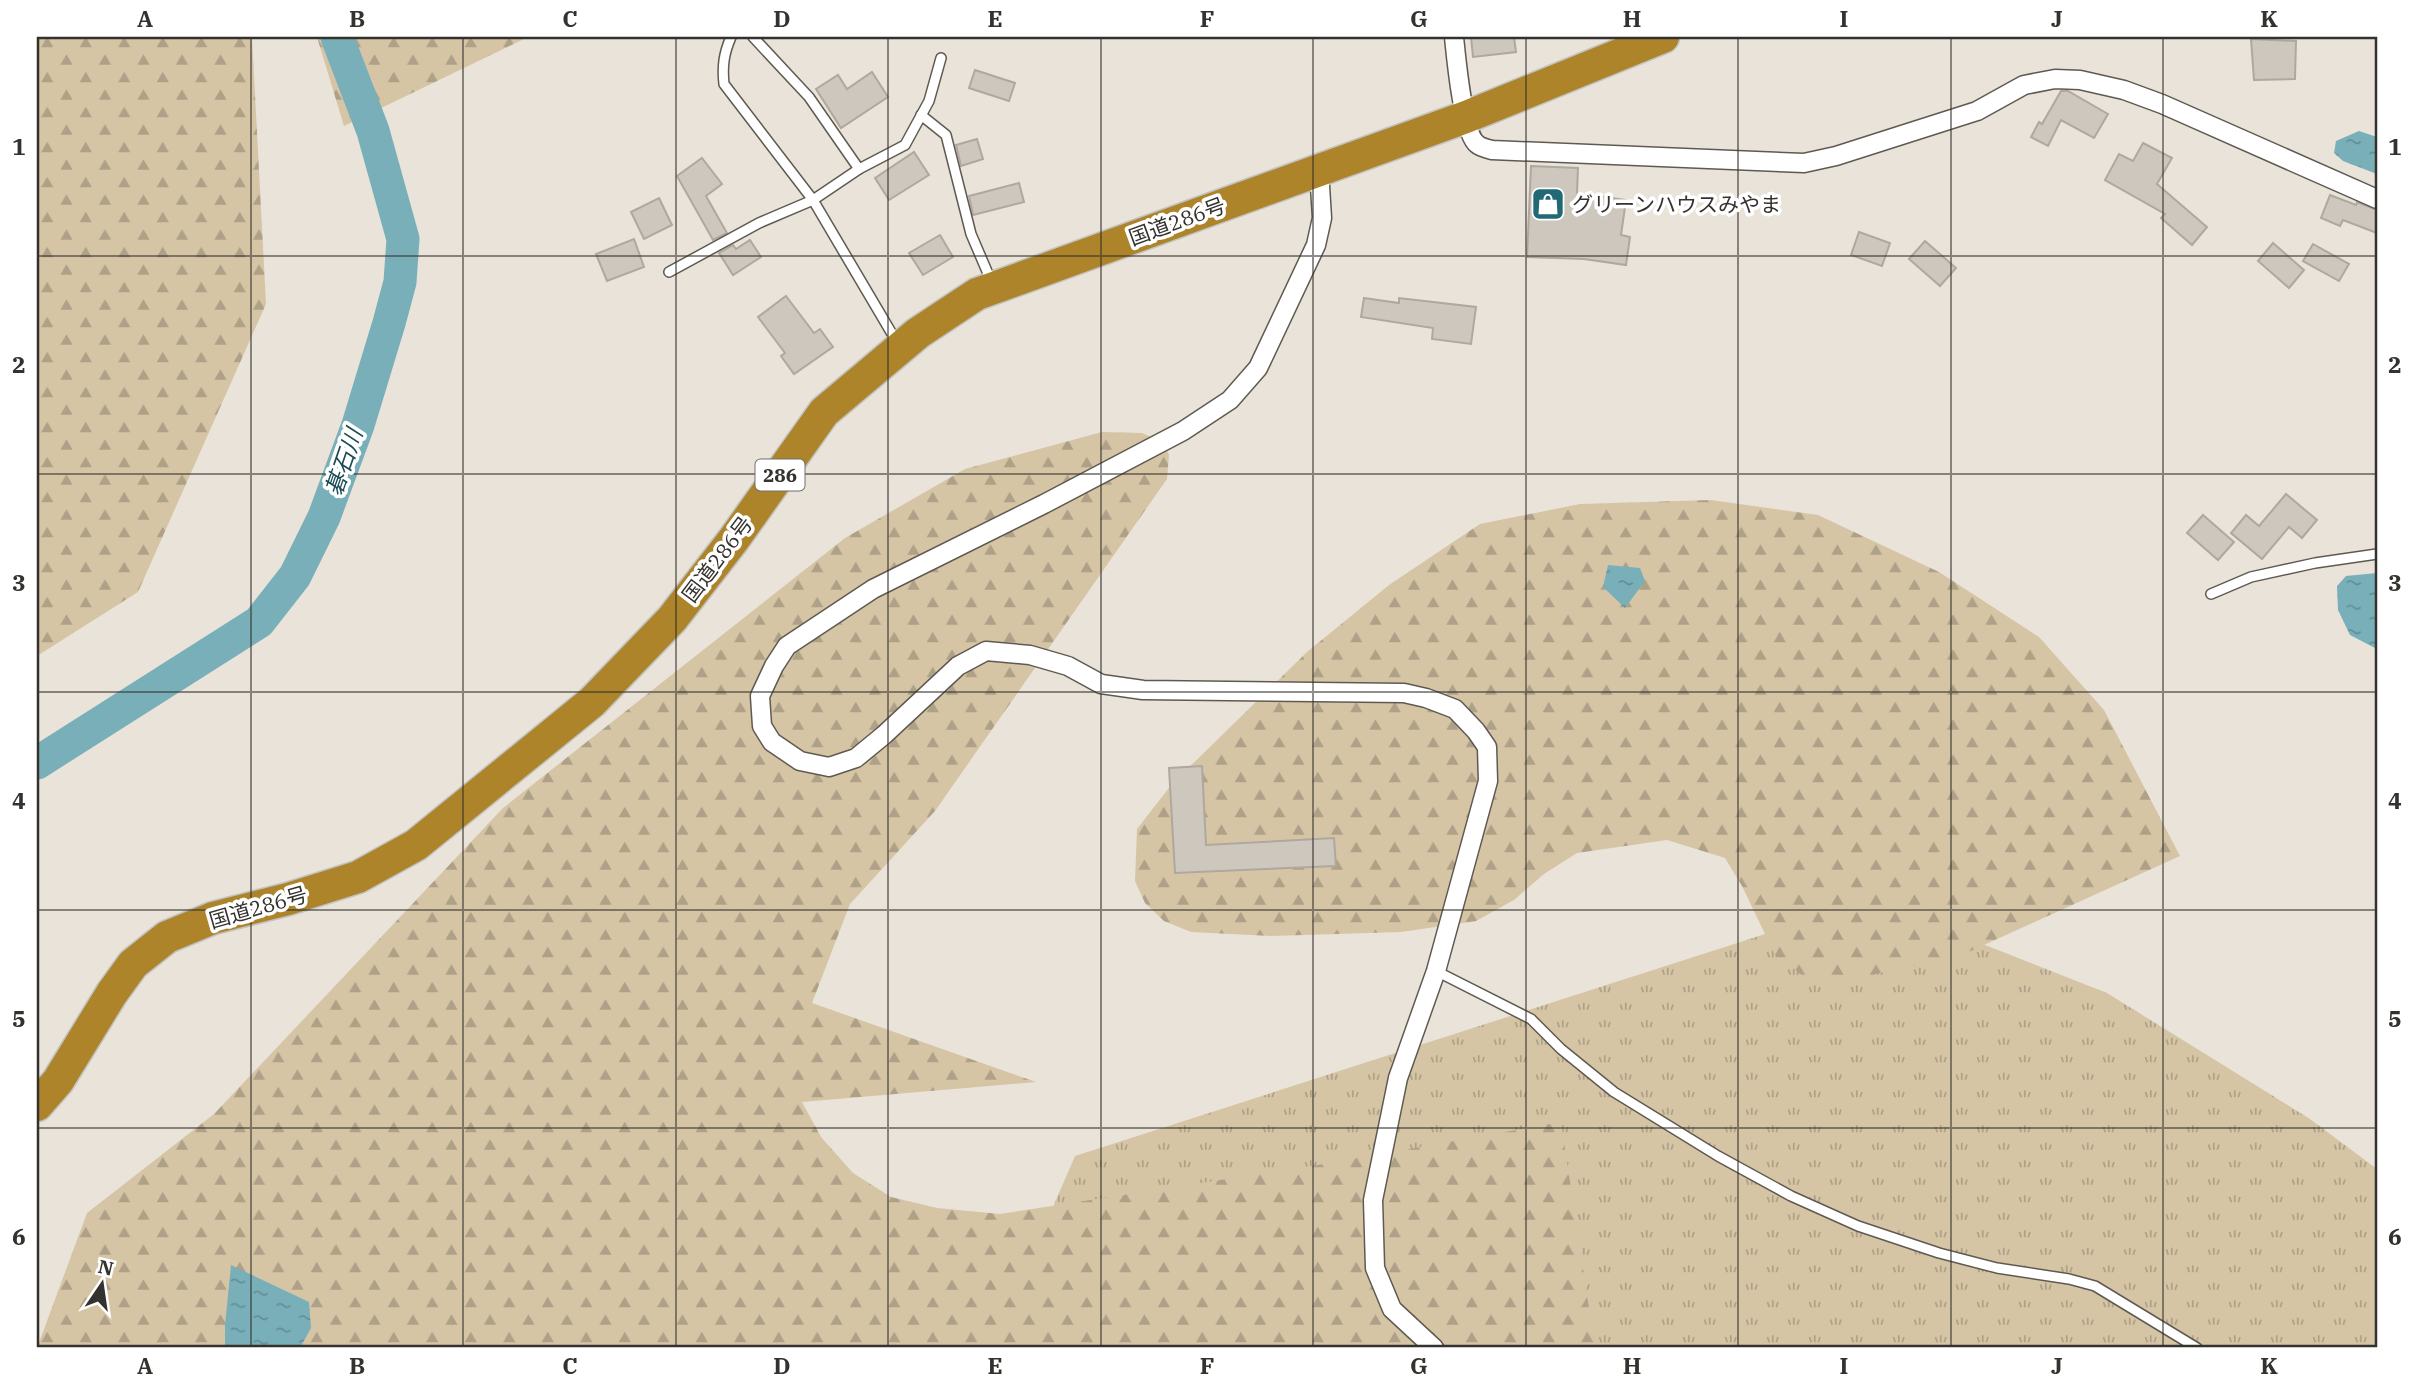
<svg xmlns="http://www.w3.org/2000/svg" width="2414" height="1385" viewBox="0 0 2414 1385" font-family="'IBM Plex Serif','Noto Sans JP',serif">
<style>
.grass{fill:url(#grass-tufts)}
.forest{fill:url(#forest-firs)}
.water{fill:url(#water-ripples)}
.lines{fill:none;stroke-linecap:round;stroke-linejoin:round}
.river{stroke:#79afb9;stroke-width:33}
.building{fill:#cdc7bd;stroke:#aea89f;stroke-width:2}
.lane-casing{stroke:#5f5a51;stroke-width:12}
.street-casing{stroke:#5f5a51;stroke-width:21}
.highway-casing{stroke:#c2c2c0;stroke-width:35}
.lane{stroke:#fff;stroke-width:9}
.street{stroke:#fff;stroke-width:18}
.highway{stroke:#ad842a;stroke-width:32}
.grid{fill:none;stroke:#34322e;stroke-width:2;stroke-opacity:0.55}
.labels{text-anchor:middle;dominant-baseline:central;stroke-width:7;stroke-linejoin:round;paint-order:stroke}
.shield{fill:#fff;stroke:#71706d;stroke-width:2}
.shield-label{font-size:19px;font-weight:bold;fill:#34322e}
.poi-label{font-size:21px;fill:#34322e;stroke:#fff;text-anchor:start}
.street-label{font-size:21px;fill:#34322e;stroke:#fff}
.water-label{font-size:23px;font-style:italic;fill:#1a4a53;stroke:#fff}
.neatline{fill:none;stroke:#34322e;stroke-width:2.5}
.grid-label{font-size:23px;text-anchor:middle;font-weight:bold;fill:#34322e}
</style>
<defs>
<pattern id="grass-tufts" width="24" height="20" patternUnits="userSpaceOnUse" patternTransform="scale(1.75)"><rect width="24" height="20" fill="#d6c5a5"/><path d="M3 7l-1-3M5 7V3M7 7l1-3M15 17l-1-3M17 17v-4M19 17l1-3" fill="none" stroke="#aea187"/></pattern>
<pattern id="forest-firs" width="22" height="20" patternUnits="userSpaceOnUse" patternTransform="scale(1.75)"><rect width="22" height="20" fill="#d6c5a5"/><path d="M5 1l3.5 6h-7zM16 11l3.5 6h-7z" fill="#aea187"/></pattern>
<pattern id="water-ripples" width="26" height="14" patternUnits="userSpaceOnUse" patternTransform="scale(1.75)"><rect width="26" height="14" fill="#79afb9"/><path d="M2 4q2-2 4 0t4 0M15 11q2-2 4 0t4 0" fill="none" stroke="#648f97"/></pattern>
</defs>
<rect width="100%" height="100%" fill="#e9e3d9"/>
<polygon class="grass" points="1871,900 2107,993 2310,1119 2377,1169 2377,1348 1054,1348 1015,1295 1075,1156"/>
<g class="forest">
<polygon points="37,37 252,37 266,304 138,592 37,656"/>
<polygon points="317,37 528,37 344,126"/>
<polygon points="1102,432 1142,433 1163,442 1169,455 1167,479 935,811 850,904 812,1003 1036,1082 802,1102 821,1137 853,1173 891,1197 937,1208 1000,1214 1324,1164 1561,1122 1595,1348 37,1348 87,1213 214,1114 503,808 845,538 965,469"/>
<polygon points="1711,500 1818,515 1939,572 2039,637 2104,710 2180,856 1962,955 1866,976 1803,976 1775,955 1742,886 1725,858 1667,840 1577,853 1544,874 1514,900 1476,921 1401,932 1271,936 1191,932 1164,921 1145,903 1135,881 1137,829 1172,784 1307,652 1389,585 1480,524 1580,504"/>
</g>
<g class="water">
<polygon points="2359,131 2377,137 2377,174 2343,161 2334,153 2336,141"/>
<polygon points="1608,565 1640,568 1645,581 1625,608 1603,587"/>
<polygon points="2377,573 2377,647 2375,648 2350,635 2338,610 2337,586 2346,576"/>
<polygon points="231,1265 309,1302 311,1328 300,1348 225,1348 225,1325"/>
</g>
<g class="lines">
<polyline class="river" points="37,763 259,622 295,576 324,517 358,425 389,323 400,282 403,239 373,131 337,37"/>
</g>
<g class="building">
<polygon points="1471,37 1514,37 1516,52 1473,57"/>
<polygon points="2251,39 2296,41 2295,79 2254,80"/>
<polygon points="975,70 1015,83 1009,101 969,88"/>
<polygon points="872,72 888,97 841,128 816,89 838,75 847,89"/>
<polygon points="2061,91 2068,91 2108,114 2094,138 2061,120 2048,146 2031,137 2039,122 2042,124"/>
<polygon points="977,139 983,159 961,166 956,145"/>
<polygon points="2143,143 2172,158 2157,184 2207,227 2192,245 2161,218 2165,214 2105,180 2119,154 2133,161"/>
<polygon points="914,152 929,175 889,200 875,178"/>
<polygon points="702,158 722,184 706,196 727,233 713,240 677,176"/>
<polygon points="1531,166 1578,168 1577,193 1626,200 1621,235 1630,237 1626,265 1584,259 1527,257"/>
<polygon points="1019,183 1024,202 973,215 969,196"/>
<polygon points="2330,195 2356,205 2357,202 2377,210 2377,233 2343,220 2340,226 2321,218"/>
<polygon points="659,198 672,225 644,239 631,212"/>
<polygon points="1859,232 1890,243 1882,266 1851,255"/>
<polygon points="940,235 953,257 923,275 909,253"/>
<polygon points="634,239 644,267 607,281 596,254"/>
<polygon points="750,240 761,257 733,275 719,253 733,245 736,249"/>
<polygon points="1925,241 1956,268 1940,286 1909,259"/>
<polygon points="2273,243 2304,270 2289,288 2258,261"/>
<polygon points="2313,244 2349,264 2339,281 2303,261"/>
<polygon points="786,296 814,333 820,329 833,347 794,374 781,356 785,353 758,317"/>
<polygon points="1364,298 1399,303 1399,298 1476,307 1471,344 1432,339 1433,328 1361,317"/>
<polygon points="2286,494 2317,520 2302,538 2289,527 2262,559 2231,533 2246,515 2259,526"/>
<polygon points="2203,515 2234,542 2218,560 2187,533"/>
<polygon points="1202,766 1206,845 1334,838 1336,866 1175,873 1169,768"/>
</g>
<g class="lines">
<defs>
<g id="lane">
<path d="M731 37C724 53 722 66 724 84L813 200 898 344"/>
<polyline points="753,37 809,97 859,169"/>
<polyline points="921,115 946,135 971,234 992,283"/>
<polyline points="669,272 759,223 813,200 859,169 905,145 929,101 941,58"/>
<polyline points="2211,594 2251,577 2315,563 2377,554"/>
<polyline points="1436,971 1531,1019 1561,1049 1614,1092 1718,1156 1791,1196 1858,1226 1939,1253 1997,1268 2069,1279 2095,1286 2197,1348"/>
</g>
<g id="street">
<path d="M1454 37C1456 56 1463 134 1477 144 1480 147 1488 149 1492 150L1804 163 1836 156 1977 111 2024 85 2055 79 2080 80 2124 90 2162 104 2377 199"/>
<polyline points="1319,170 1322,218 1316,245 1258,368 1230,400 1183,431 1044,504 873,589 787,646 774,666 760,696 762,726 772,742 800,761 829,767 856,758 884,735 958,666 986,651 1030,655 1068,666 1101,684 1143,690 1404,693 1426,698 1455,709 1476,731 1487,747 1488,781 1436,971 1398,1078 1373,1200 1375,1268 1392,1309 1434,1348"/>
</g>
<polyline id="highway" points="37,1105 58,1081 112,993 133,964 167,937 213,918 288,899 358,877 416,845 592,702 672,619 734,539 824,412 918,333 977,294 1466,117 1663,37"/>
</defs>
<use href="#lane" class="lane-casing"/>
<use href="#street" class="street-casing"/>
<use href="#highway" class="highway-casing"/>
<use href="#lane" class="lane"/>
<use href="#street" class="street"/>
<use href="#highway" class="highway"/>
</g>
<path class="grid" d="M251 37V1348M463 37V1348M676 37V1348M888 37V1348M1101 37V1348M1313 37V1348M1526 37V1348M1738 37V1348M1951 37V1348M2163 37V1348M37 256H2377M37 474H2377M37 692H2377M37 910H2377M37 1128H2377"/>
<defs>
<symbol id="shop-square" viewBox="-11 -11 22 22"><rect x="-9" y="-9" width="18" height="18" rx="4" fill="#206975" stroke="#fff"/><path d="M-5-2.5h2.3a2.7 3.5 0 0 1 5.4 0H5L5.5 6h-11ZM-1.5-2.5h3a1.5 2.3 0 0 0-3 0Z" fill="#fff"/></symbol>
</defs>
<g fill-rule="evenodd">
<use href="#shop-square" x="1529" y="185" width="38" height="38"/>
</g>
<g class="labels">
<rect class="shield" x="755.5" y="459.5" width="49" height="31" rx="5"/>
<g class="shield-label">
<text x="780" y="475">286</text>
</g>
<g class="poi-label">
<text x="1572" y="204">グリーンハウスみやま</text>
</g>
<g class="street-label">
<text transform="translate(1177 221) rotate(-20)">国道286号</text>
<text transform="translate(717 559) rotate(-53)">国道286号</text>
<text transform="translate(258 907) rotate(-16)">国道286号</text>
</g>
<g class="water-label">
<text transform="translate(343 462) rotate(-71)">碁石川</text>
</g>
</g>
<rect width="2414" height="1385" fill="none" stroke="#ffffff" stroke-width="77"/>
<g transform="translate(102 1284) rotate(13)" stroke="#ffffff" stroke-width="5" paint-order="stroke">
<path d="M0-5L12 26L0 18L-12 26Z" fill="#34322e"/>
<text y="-10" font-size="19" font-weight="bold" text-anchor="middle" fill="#34322e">N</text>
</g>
<rect x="38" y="38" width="2338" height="1308" class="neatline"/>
<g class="grid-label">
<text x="145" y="27">A</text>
<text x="357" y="27">B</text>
<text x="570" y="27">C</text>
<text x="782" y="27">D</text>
<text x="995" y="27">E</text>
<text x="1207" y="27">F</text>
<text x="1419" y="27">G</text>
<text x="1632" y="27">H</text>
<text x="1844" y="27">I</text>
<text x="2057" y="27">J</text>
<text x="2269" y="27">K</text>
<text x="19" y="155">1</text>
<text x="2395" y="155">1</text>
<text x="19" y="373">2</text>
<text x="2395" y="373">2</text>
<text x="19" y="591">3</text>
<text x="2395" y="591">3</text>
<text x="19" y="809">4</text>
<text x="2395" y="809">4</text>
<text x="19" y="1027">5</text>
<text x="2395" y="1027">5</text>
<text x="19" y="1245">6</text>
<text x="2395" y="1245">6</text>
<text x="145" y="1374">A</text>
<text x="357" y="1374">B</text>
<text x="570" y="1374">C</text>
<text x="782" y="1374">D</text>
<text x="995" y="1374">E</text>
<text x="1207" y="1374">F</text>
<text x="1419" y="1374">G</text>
<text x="1632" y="1374">H</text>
<text x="1844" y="1374">I</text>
<text x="2057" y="1374">J</text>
<text x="2269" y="1374">K</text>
</g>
</svg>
